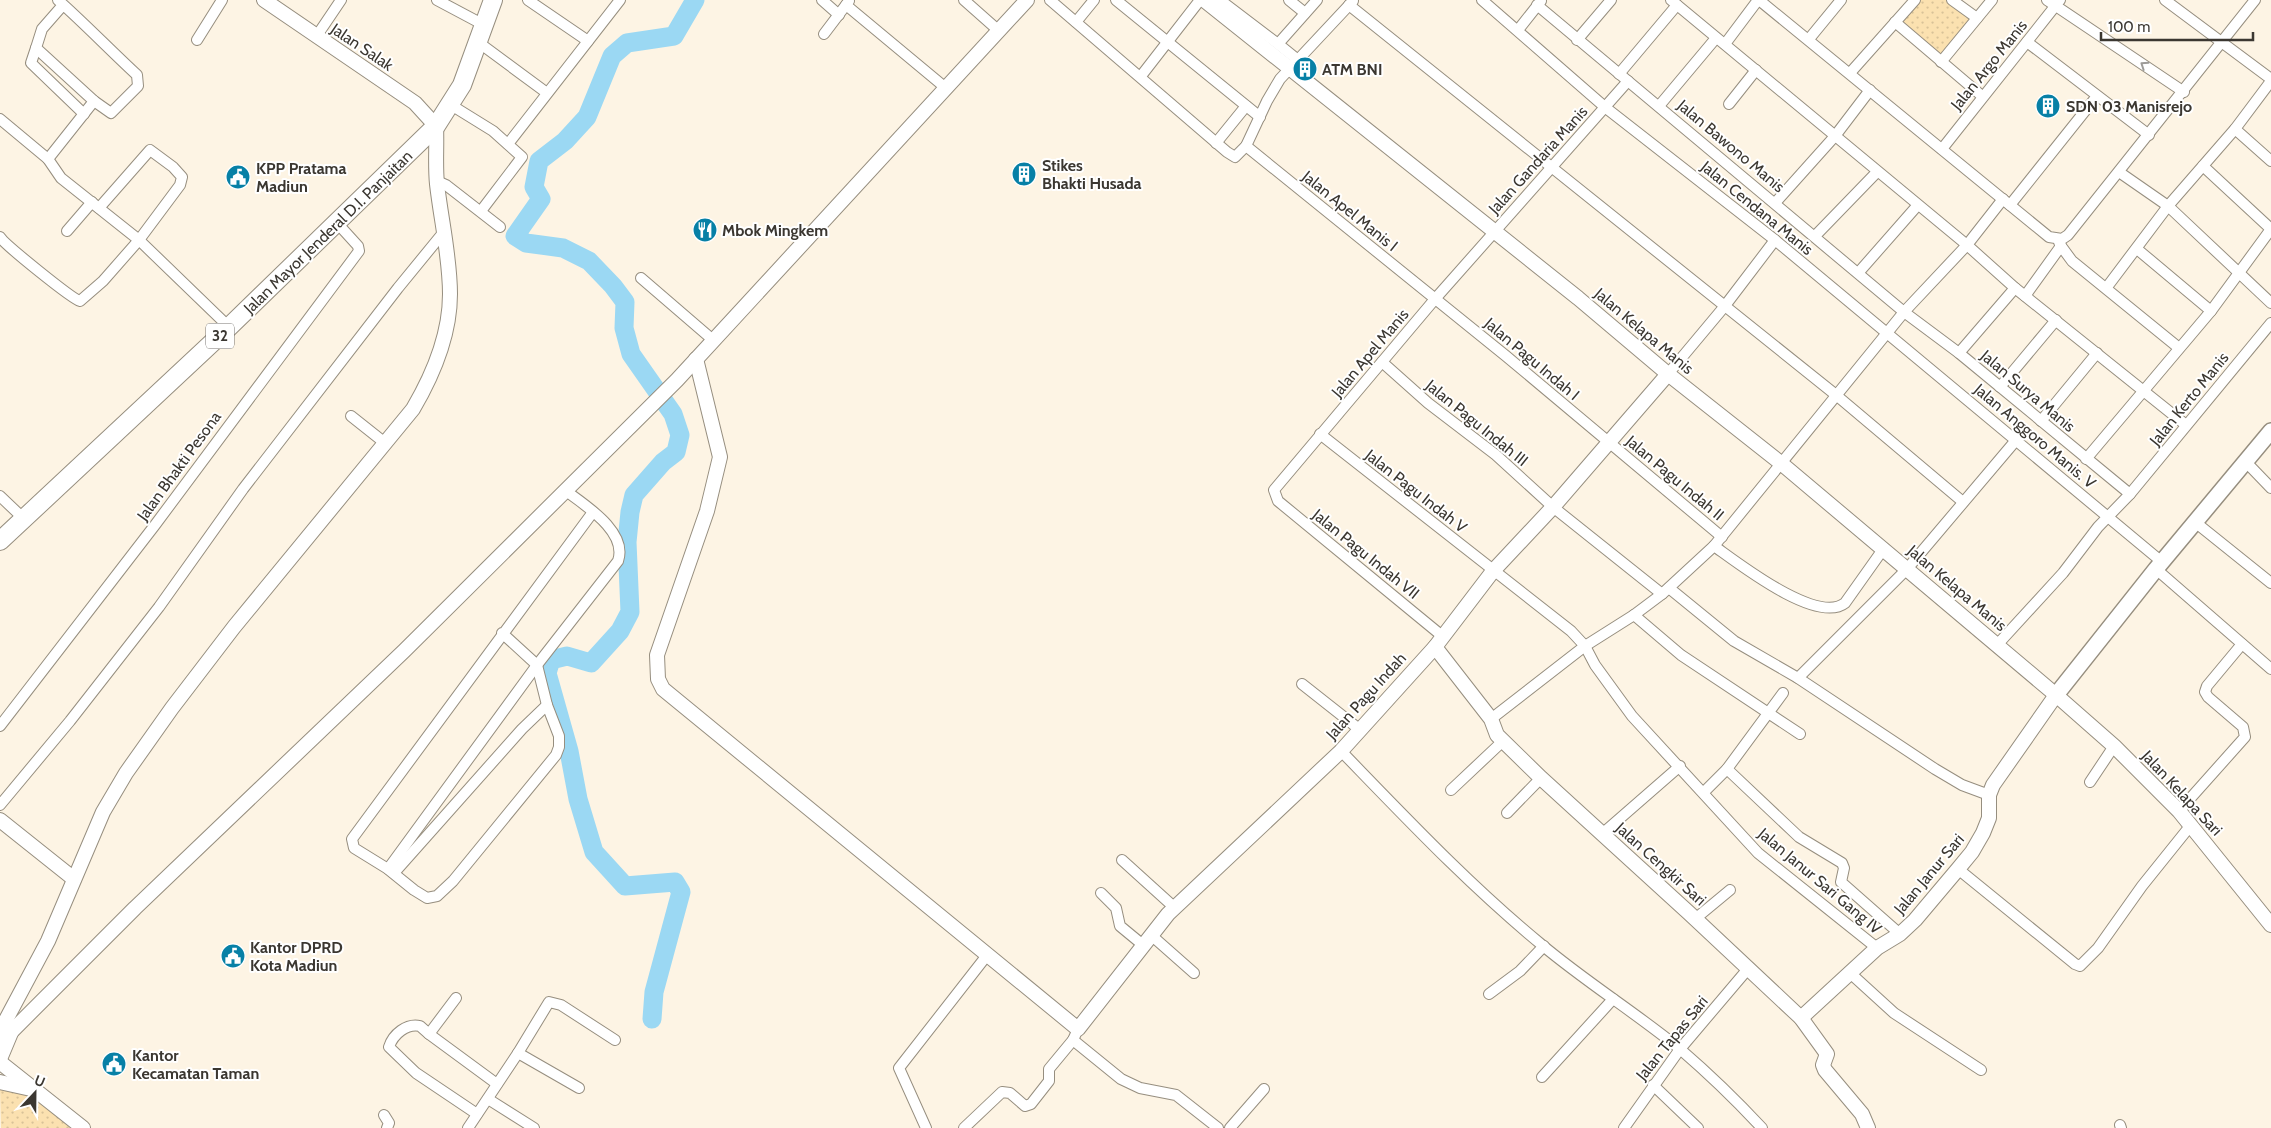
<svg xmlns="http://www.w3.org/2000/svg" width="2271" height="1128" viewBox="0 0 2271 1128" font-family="Cabin,sans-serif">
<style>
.grass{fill:url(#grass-dots)}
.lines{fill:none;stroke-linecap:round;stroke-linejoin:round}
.river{stroke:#9bd8f3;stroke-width:19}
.minor-casing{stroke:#968e7f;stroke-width:12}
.tertiary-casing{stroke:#968e7f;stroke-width:16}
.secondary-casing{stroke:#968e7f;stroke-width:18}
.trunk-casing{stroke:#968e7f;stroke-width:20}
.minor{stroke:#fff;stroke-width:10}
.tertiary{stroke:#fff;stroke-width:14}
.secondary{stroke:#fff;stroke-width:15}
.trunk{stroke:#fff;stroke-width:18}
.oneway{stroke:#9d9b98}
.labels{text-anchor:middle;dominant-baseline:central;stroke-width:4;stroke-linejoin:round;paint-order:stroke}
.shield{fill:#fff;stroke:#76736f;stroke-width:1}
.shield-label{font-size:15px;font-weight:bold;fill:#3b3731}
.street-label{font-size:16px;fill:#3b3731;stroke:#fff}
.poi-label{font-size:16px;font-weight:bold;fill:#3b3731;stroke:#fff;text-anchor:start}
</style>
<defs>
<pattern id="grass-dots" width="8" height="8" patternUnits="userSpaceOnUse" patternTransform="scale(1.25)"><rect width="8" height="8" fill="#fbe1b0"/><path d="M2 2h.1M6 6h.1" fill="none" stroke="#d8c298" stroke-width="1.8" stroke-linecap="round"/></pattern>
</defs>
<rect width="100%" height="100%" fill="#fdf4e4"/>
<g class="grass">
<polygon points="1917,0 1948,0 1974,18 1943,57 1899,22"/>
<polygon points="0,1087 33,1093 77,1128 1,1128"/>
</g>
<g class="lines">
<polyline class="river" points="652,1019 654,992 681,892 675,882 625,886 594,852 578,799 569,751 547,673 551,660 567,656 591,663 620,631 630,612 627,542 630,512 634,495 663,462 676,452 680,435 673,414 631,354 624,328 625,302 613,286 589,261 563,248 526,243 515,236 541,199 534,187 539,161 565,141 587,117 612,56 627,43 674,36 695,0"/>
<defs>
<g id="minor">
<path d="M58 0C85 24 110 50 137 75L138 86 111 113 94 101 36 48 42 29 63 5"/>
<polyline points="437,0 484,25"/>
<polyline points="528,0 588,41"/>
<polyline points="822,0 839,15"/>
<polyline points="964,0 999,31"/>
<polyline points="1050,0 1227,152 1235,157 1246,146 1267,101 1280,79 1353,1"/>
<polyline points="1116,0 1260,117"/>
<polyline points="1220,0 1278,44"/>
<polyline points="1289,0 1305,13"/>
<polyline points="1482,0 1606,108 1775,240 2162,562"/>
<polyline points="1671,0 1967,245 2015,288 2186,425"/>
<polyline points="1759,0 2049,237 2062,239 2068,235 2255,0"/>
<polyline points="1952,0 1977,18"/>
<polyline points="2047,0 2184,92"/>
<polyline points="2165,0 2271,79"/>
<polyline points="846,5 947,89"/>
<polyline points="1349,5 1836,395 1963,502"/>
<polyline points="1537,5 1904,312 1959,353 2130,494"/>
<polyline points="1076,22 1094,0"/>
<polyline points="1895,22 1982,96"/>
<polyline points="1518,30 1541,1"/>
<polyline points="824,34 849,1"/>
<polyline points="316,37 341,0"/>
<polyline points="1809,39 1841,0"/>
<polyline points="197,40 222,0"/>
<polyline points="1577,40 1611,0"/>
<polyline points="478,42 547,93"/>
<polyline points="2027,42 2149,135"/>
<polyline points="1725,44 1758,0"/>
<polyline points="36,48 31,63 84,114"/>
<polyline points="1299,61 1278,44 1317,0"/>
<polyline points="1941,62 1992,0"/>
<polyline points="1850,73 1915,0"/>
<polyline points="1619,74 1677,5"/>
<polyline points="1141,76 1200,0"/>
<polyline points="94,101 48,159 61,178 139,240 229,327"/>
<polyline points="1729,104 1756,70"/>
<polyline points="451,105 493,131 522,157 481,211"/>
<polyline points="1659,106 1716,38"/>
<polyline points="0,119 48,159"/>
<polyline points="2235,129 2271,161"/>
<polyline points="1216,143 1246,106"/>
<polyline points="508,144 620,0"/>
<polyline points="1246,146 1506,356 1722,537"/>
<polyline points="1942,149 2060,0"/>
<polyline points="2203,166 2271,229"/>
<polyline points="2119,172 2168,206 2271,303"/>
<polyline points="437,181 446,185 500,227"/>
<polyline points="1775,203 1835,136 1870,90"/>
<polyline points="2010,205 2097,96"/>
<polyline points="67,231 92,202"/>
<polyline points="1815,236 1877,172"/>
<path d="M0 237C4 244 72 299 80 301L103 281 139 240 180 185 182 177 173 167 150 150 99 208"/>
<polyline points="2061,246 2072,261 2179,348"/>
<polyline points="2137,249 2211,311"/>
<polyline points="1859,272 1917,206"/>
<polyline points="641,278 713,340"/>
<polyline points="2107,287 2168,206 2235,129 2271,81"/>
<polyline points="2025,296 2061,246 2059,242"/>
<polyline points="1959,353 2015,288"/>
<polyline points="1382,362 1428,403 1496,455 1553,507 1662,594"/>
<polyline points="1668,374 1724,307 1775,240"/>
<polyline points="2000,387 2056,320"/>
<polyline points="351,416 385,443"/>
<polyline points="2041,421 2097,353"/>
<polyline points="1320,434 1571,631 1585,646 1595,665 1632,716 1758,853 1877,948"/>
<polyline points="2086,459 2211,311 2271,229"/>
<polyline points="2245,461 2271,488"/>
<polyline points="0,496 24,519"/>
<polyline points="2195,522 2271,583"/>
<path d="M1714 546C1738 563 1817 625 1845 603L1884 548"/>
<polyline points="2156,569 2271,669"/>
<polyline points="1669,588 1734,641 1798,678 1935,769 1962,785 1989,795"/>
<polyline points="1634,615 1681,655 1800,734"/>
<polyline points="502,633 537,665 547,705 559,736 559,747 556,755 453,881 437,896 427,898 414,890 388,869 354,848 352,839 593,512"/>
<polyline points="1441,635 1278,501 1274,490 1435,299 1628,81"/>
<polyline points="1997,645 2063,573 2098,527 2130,494 2271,323"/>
<polyline points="1798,678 1907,569 2017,439"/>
<polyline points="1302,684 1359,729"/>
<polyline points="1491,719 1585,646 1634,615 1662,594 1714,546 1904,312 1967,245 2003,199"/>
<polyline points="0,726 155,525 359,251 358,246 338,224"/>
<path d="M1341 751C1406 818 1469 885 1542 945 1586 982 1636 1013 1680 1049 1709 1074 1736 1100 1762 1128"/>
<polyline points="1727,769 1799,837 1842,863 1844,868 1841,882 1900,934"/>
<polyline points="2090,782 2114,746"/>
<polyline points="1451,790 1503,741"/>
<polyline points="1704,792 1727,769 1783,693"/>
<polyline points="0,805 70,721 159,607 243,489 398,288 443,233"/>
<polyline points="2179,811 2245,737 2243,727 2208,697 2205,692 2207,686 2242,644"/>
<polyline points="1507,813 1541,778"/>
<polyline points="1602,834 1680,766"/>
<polyline points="1122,860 1175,908"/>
<path d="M388 869 537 665 618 561C628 532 586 506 566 491"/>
<polyline points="1958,869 2075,964 2080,966 2098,948 2142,886 2191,825"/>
<polyline points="394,873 522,729 547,705"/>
<polyline points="1101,893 1116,908 1120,926 1143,945"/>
<polyline points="1695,919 1730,890"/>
<polyline points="1151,935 1194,973"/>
<polyline points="1849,972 1894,1013 1981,1070"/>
<polyline points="1489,994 1520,971 1544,946"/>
<path d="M456 998 429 1034 420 1026C407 1023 393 1034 389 1047L416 1073 477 1114"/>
<polyline points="429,1034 497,1084"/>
<polyline points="1073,1040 1121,1079 1140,1088 1176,1095 1218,1128"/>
<polyline points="518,1053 579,1088"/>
<polyline points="1542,1077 1613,999"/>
<polyline points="1653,1085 1698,1128"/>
<polyline points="488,1099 534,1128"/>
<polyline points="384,1115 389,1123 387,1128"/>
<polyline points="2120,1125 2121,1128"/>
<polyline points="468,1128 518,1053 549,1002 561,1005 615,1040"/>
<polyline points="926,1128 899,1068 988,954"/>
<polyline points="964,1128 1002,1092 1010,1093 1025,1106 1031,1104 1049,1081 1049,1069 1073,1040 1078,1029"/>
<polyline points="1230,1128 1264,1089"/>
<polyline points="1624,1128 1680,1049 1747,970"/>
</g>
<g id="tertiary">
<polyline points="1204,0 1578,298 1668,374 1782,464 2056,695 2114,746 2179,811 2271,925"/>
<polyline points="696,359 720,457 707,511 657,655 658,679 663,689 1078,1029 1168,914 1341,751 1435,647 1493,571 1553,507 1668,374"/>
<polyline points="1435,647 1491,719 1497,735 1541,778 1689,913 1801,1018 1827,1054 1823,1065 1825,1070 1862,1114 1868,1128"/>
<polyline points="0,820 74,879"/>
<polyline points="1801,1018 1877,948 1900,934 1915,920 1958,869 1972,852 1983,833 1989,818 1989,795 1993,785 2056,695"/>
<path d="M0 1031 48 941 103 812 126 773 172 708 234 627 413 409C433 375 450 334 450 294 450 257 441 220 437 184 435 165 437 145 436 126L415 103 264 0"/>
<polyline points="0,1037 13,1030 135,908 404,651 677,380 1027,0"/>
<polyline points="0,1059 13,1028"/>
<polyline points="1,1063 83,1128"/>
<polyline points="0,1082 31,1089"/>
</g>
<polyline id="secondary" points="2056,695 2156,569 2271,431"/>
<polyline id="trunk" points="0,541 229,327 436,126 462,85 493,0"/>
</defs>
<use href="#minor" class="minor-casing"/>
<use href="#tertiary" class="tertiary-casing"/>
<use href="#secondary" class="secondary-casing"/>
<use href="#trunk" class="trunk-casing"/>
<use href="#minor" class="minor"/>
<use href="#tertiary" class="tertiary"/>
<use href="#secondary" class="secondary"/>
<use href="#trunk" class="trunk"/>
</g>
<defs><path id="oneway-chevron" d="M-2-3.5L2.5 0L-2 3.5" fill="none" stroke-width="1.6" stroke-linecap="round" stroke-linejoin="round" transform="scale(1.25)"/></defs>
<use class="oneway" href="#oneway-chevron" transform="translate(2144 65) rotate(-146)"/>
<defs>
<symbol id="building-disc" viewBox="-11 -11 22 22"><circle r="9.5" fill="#0780a6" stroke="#fff"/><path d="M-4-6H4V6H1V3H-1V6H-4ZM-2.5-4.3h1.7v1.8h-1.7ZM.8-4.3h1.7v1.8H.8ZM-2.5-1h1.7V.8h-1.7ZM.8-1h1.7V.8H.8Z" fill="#fff"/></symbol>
<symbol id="civic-disc" viewBox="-11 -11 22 22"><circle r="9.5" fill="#0780a6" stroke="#fff"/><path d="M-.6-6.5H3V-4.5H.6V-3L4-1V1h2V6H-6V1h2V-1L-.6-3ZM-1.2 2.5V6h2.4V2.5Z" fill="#fff"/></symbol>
<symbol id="restaurant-disc" viewBox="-11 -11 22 22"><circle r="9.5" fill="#0780a6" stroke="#fff"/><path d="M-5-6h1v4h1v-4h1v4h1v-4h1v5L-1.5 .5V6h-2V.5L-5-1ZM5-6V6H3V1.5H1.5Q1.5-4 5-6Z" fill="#fff"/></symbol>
</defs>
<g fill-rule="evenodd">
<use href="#building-disc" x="1291" y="55" width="28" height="28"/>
<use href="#building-disc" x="2034" y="92" width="28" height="28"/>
<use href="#building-disc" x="1010" y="160" width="28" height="28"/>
<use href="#civic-disc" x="224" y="163" width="28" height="28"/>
<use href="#restaurant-disc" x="691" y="216" width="28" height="28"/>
<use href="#civic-disc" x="219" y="942" width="28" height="28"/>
<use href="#civic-disc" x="100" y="1050" width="28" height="28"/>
</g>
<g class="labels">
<rect class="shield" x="206" y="323.5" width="28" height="25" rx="4"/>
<g class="shield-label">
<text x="220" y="336">32</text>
</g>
<g class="street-label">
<text transform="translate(362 47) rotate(34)">Jalan Salak</text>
<text transform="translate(1989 65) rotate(-51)">Jalan Argo Manis</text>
<text transform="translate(1731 146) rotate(40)">Jalan Bawono Manis</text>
<text transform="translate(1538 160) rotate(-48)">Jalan Gandaria Manis</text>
<text transform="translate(1757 208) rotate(39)">Jalan Cendana Manis</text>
<text transform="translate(1350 211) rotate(39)">Jalan Apel Manis I</text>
<text transform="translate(328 232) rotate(-44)">Jalan Mayor Jenderal D.I. Panjaitan</text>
<text transform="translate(1644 331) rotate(40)">Jalan Kelapa Manis</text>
<text transform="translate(1370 353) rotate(-50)">Jalan Apel Manis</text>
<text transform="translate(1532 359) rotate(40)">Jalan Pagu Indah I</text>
<text transform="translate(2028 391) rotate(40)">Jalan Surya Manis</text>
<text transform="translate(2189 399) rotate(-51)">Jalan Kerto Manis</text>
<text transform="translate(1477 423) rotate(39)">Jalan Pagu Indah III</text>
<text transform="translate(2035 436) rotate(40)">Jalan Anggoro Manis. V</text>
<text transform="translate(179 466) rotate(-54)">Jalan Bhakti Pesona</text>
<text transform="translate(1675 478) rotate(40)">Jalan Pagu Indah II</text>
<text transform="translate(1416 491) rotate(38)">Jalan Pagu Indah V</text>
<text transform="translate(1366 554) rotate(39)">Jalan Pagu Indah VII</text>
<text transform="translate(1957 588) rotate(40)">Jalan Kelapa Manis</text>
<text transform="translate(1366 696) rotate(-48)">Jalan Pagu Indah</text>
<text transform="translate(2182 793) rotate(47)">Jalan Kelapa Sari</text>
<text transform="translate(1661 864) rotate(42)">Jalan Cengkir Sari</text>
<text transform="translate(1929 874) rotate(-50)">Jalan Janur Sari</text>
<text transform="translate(1820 881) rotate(40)">Jalan Janur Sari Gang IV</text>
<text transform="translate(1672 1038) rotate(-51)">Jalan Tapas Sari</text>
</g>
<g class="poi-label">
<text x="1322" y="69">ATM BNI</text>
<text x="2066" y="106">SDN 03 Manisrejo</text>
<text x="1042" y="165">Stikes<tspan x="1042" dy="18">Bhakti Husada</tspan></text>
<text x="256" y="168">KPP Pratama<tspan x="256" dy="18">Madiun</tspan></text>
<text x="722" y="230">Mbok Mingkem</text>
<text x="250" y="947">Kantor DPRD<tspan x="250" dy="18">Kota Madiun</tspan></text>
<text x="132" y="1055">Kantor<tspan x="132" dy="18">Kecamatan Taman</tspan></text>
</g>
</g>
<g transform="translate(35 1093) rotate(22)" stroke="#ffffff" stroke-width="4" paint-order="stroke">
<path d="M0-4L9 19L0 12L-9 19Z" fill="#3b3731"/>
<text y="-8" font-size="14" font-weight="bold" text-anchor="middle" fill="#3b3731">U</text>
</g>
<path d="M2101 32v8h152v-8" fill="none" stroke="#3b3731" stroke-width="2.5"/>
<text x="2108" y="32" font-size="15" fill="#3b3731" stroke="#ffffff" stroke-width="4" paint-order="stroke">100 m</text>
</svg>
